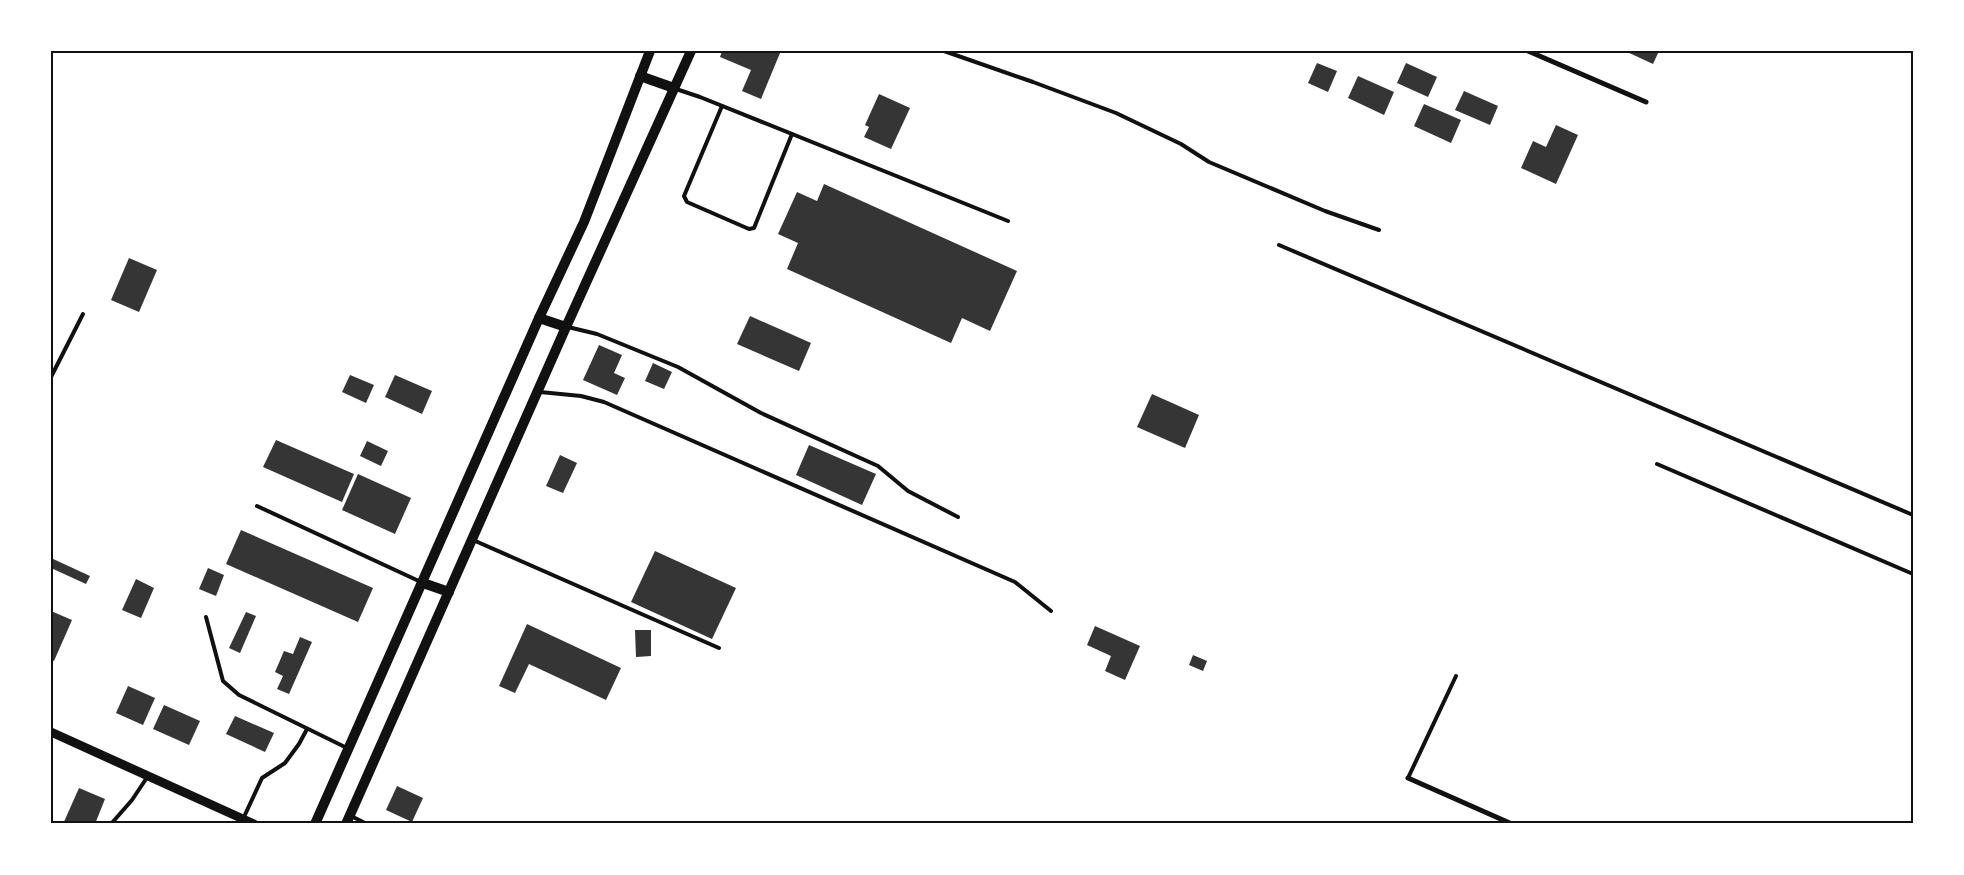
<svg xmlns="http://www.w3.org/2000/svg" width="1964" height="875" viewBox="0 0 1964 875" font-family="'DejaVu Sans',sans-serif">
<style>
.building{fill:#353535}
.lines{fill:none;stroke-linecap:round;stroke-linejoin:round}
.service{stroke:#111;stroke-width:4}
.minor{stroke:#111;stroke-width:5}
.tertiary{stroke:#111;stroke-width:9}
.secondary{stroke:#111;stroke-width:10}
.neatline{fill:none;stroke:#111;stroke-width:2}
</style>
<rect width="100%" height="100%" fill="#fff"/>
<g class="building">
<polygon points="722,51 777,51 780,53 761,99 742,91 751,70 720,57"/>
<polygon points="1625,51 1659,51 1653,64"/>
<polygon points="1317,63 1337,71 1328,92 1308,83"/>
<polygon points="1406,63 1437,77 1428,97 1397,83"/>
<polygon points="1358,76 1394,92 1384,115 1348,98"/>
<polygon points="1464,91 1498,106 1490,125 1455,110"/>
<polygon points="879,94 910,108 891,149 864,137 869,127 865,125"/>
<polygon points="1424,104 1461,120 1451,143 1414,126"/>
<polygon points="1556,125 1578,135 1556,184 1521,168 1533,141 1546,147"/>
<polygon points="824,184 1017,271 990,331 962,318 951,343 787,269 798,243 778,234 797,192 817,201"/>
<polygon points="129,258 157,270 139,312 111,300"/>
<polygon points="750,316 811,343 799,371 737,344"/>
<polygon points="599,345 622,355 614,373 625,378 617,395 583,380"/>
<polygon points="653,363 672,372 664,389 645,381"/>
<polygon points="350,375 374,385 366,403 342,392"/>
<polygon points="395,375 432,391 422,414 385,397"/>
<polygon points="1152,394 1199,415 1185,448 1137,427"/>
<polygon points="276,440 354,474 342,502 263,467"/>
<polygon points="367,441 388,451 381,466 360,456"/>
<polygon points="809,445 876,474 862,505 796,475"/>
<polygon points="560,455 577,463 563,493 546,486"/>
<polygon points="358,474 411,498 395,534 342,510"/>
<polygon points="241,530 373,588 358,622 226,564"/>
<polygon points="655,551 736,588 712,639 631,602"/>
<polygon points="51,558 90,576 86,584 51,568"/>
<polygon points="208,568 224,575 216,596 199,589"/>
<polygon points="136,579 154,588 141,618 122,610"/>
<polygon points="51,611 72,620 54,661 51,660"/>
<polygon points="246,612 256,616 240,653 229,648"/>
<polygon points="527,624 621,668 606,700 529,664 515,693 499,686"/>
<polygon points="1095,626 1140,646 1125,680 1105,671 1111,656 1087,645"/>
<polygon points="635,630 651,630 651,656 636,657"/>
<polygon points="300,637 312,642 289,694 277,689 283,676 275,672 284,651 293,654"/>
<polygon points="1193,655 1207,661 1203,671 1189,665"/>
<polygon points="128,686 155,698 143,725 116,713"/>
<polygon points="164,705 200,721 189,745 153,729"/>
<polygon points="235,716 274,733 265,752 226,734"/>
<polygon points="397,786 423,798 412,822 386,810"/>
<polygon points="79,788 105,799 95,824 63,824"/>
</g>
<g class="lines">
<g class="service">
<polyline points="944,51 1033,82 1116,113 1181,144 1209,162 1325,211 1379,230"/>
<polyline points="676,89 700,97 1008,221"/>
<polyline points="722,106 684,196 687,202 749,229 754,228 792,134"/>
<polyline points="1279,245 1913,515"/>
<polyline points="568,327 597,334 678,367 761,413 878,466 908,491 958,517"/>
<polyline points="51,377 83,314"/>
<polyline points="540,392 581,396 604,402 1015,582 1051,611"/>
<polyline points="1657,464 1913,574"/>
<polyline points="257,506 421,582"/>
<polyline points="473,540 719,648"/>
<polyline points="206,617 223,681 239,695 347,748"/>
<polyline points="1408,778 1456,676"/>
<polyline points="351,816 367,824"/>
<polyline points="243,819 262,778 285,763 299,744 307,729"/>
<polyline points="111,824 132,800 148,776"/>
</g>
<g class="minor">
<polyline points="1528,51 1646,102"/>
<polyline points="1408,778 1512,824"/>
</g>
<polyline class="tertiary" points="51,732 254,824"/>
<g class="secondary">
<polyline points="640,76 674,88"/>
<polyline points="539,318 566,327"/>
<polyline points="423,583 449,592"/>
<polyline points="315,824 539,318 584,222 650,51"/>
<polyline points="346,824 566,327 691,51"/>
</g>
</g>
<rect width="1964" height="875" fill="none" stroke="#ffffff" stroke-width="105"/>
<rect x="52" y="52" width="1860" height="770" class="neatline"/>
</svg>
